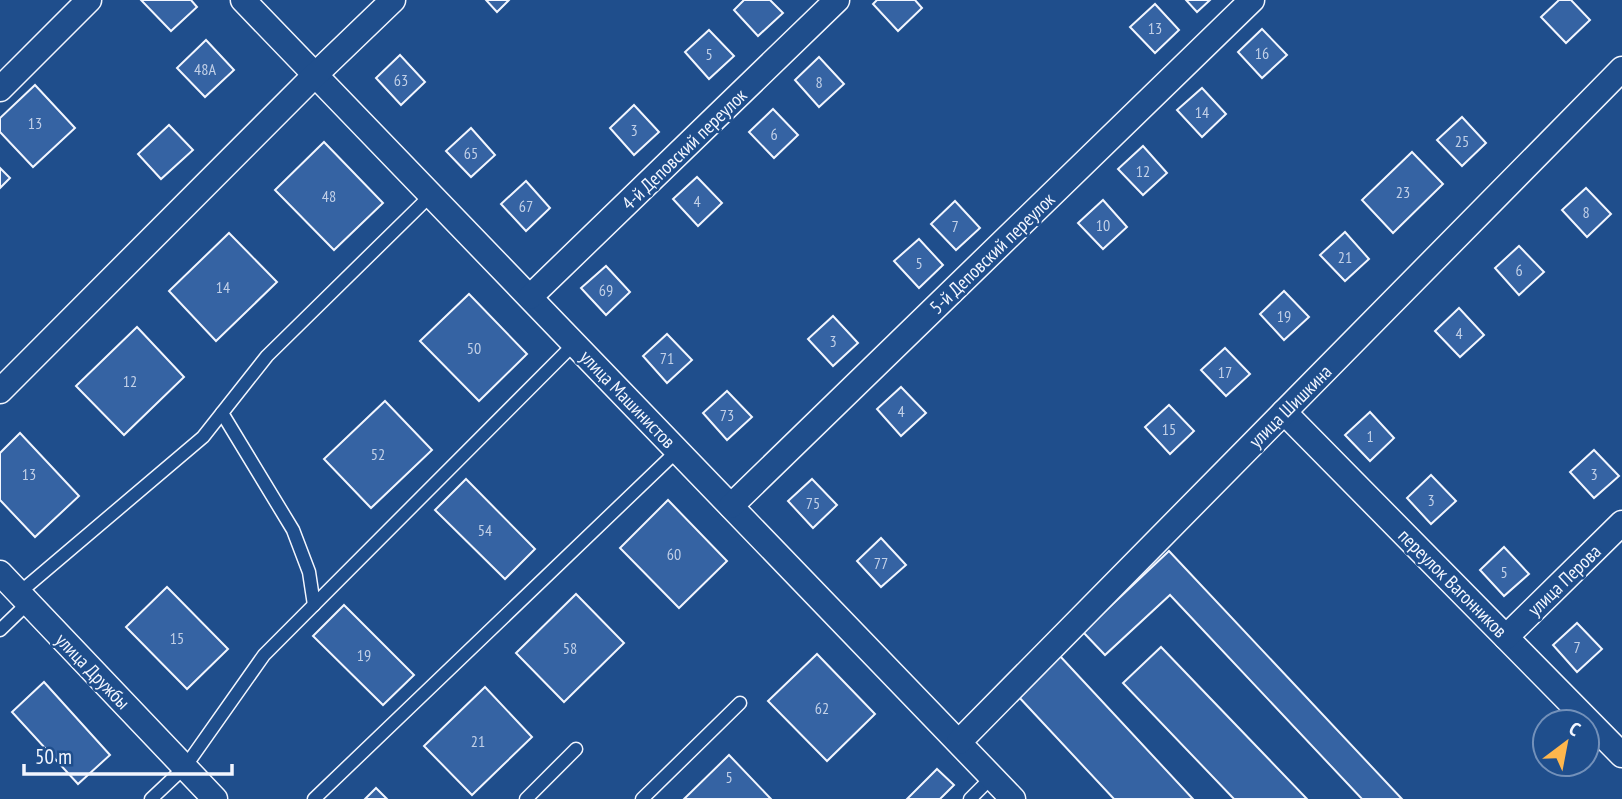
<svg xmlns="http://www.w3.org/2000/svg" width="1622" height="799" viewBox="0 0 1622 799" font-family="'PT Sans Narrow',sans-serif">
<style>
.building{fill:#3563a3;stroke:#f2f6ff;stroke-width:2}
.lines{fill:none;stroke-linecap:round;stroke-linejoin:round}
.service-casing{stroke:#f2f6ff;stroke-width:15}
.minor-casing{stroke:#f2f6ff;stroke-width:27}
.service{stroke:#1f4e8c;stroke-width:12}
.minor{stroke:#1f4e8c;stroke-width:24}
.labels{text-anchor:middle;dominant-baseline:central;stroke-width:5;stroke-linejoin:round;paint-order:stroke}
.number-label{font-size:16px;fill:#c3d1e8}
.street-label{font-size:19px;fill:#f2f6ff;stroke:#1f4e8c}
</style>
<rect width="100%" height="100%" fill="#1f4e8c"/>
<g class="building">
<polygon points="141,0 191,0 197,7 171,31"/>
<polygon points="486,0 509,0 497,12"/>
<polygon points="744,0 770,0 783,13 758,36 734,10"/>
<polygon points="877,0 915,0 922,8 898,31 873,4"/>
<polygon points="1186,0 1210,0 1197,12"/>
<polygon points="1559,0 1571,0 1590,20 1566,43 1541,17"/>
<polygon points="1155,4 1179,30 1155,53 1130,27"/>
<polygon points="1262,29 1287,55 1262,78 1238,52"/>
<polygon points="709,30 734,56 709,79 685,52"/>
<polygon points="206,40 234,70 205,97 177,68"/>
<polygon points="400,55 425,82 401,105 376,78"/>
<polygon points="819,57 844,84 819,107 795,80"/>
<polygon points="35,85 75,128 33,167 0,132 0,118"/>
<polygon points="1202,88 1226,114 1202,137 1177,110"/>
<polygon points="634,105 659,132 634,155 610,128"/>
<polygon points="773,109 798,135 774,158 749,132"/>
<polygon points="1462,117 1486,143 1462,166 1437,140"/>
<polygon points="169,125 193,150 161,179 138,154"/>
<polygon points="471,128 495,155 471,177 446,151"/>
<polygon points="324,142 383,203 334,250 275,190"/>
<polygon points="1143,146 1167,173 1143,195 1118,169"/>
<polygon points="1412,152 1443,184 1393,233 1362,200"/>
<polygon points="0,168 10,178 0,188"/>
<polygon points="697,177 722,203 698,226 673,199"/>
<polygon points="526,181 550,208 526,231 501,204"/>
<polygon points="1586,188 1611,214 1587,237 1562,210"/>
<polygon points="1103,200 1127,227 1103,249 1078,223"/>
<polygon points="955,201 980,228 956,250 931,224"/>
<polygon points="1345,232 1369,259 1345,281 1320,255"/>
<polygon points="229,233 277,282 216,341 169,291"/>
<polygon points="919,239 943,265 919,288 894,261"/>
<polygon points="1519,246 1544,272 1519,295 1495,268"/>
<polygon points="606,266 630,292 606,315 581,288"/>
<polygon points="1284,291 1309,317 1284,340 1260,314"/>
<polygon points="469,294 527,354 479,401 420,341"/>
<polygon points="1459,308 1484,335 1460,357 1435,331"/>
<polygon points="833,316 858,343 833,366 808,339"/>
<polygon points="137,327 184,377 124,435 76,386"/>
<polygon points="667,334 692,360 667,383 643,356"/>
<polygon points="1225,348 1250,374 1226,396 1201,370"/>
<polygon points="901,387 926,413 901,436 877,409"/>
<polygon points="727,391 752,417 727,440 703,413"/>
<polygon points="385,401 432,450 371,508 324,459"/>
<polygon points="1169,405 1194,431 1170,454 1145,427"/>
<polygon points="1370,412 1394,438 1370,461 1345,435"/>
<polygon points="20,433 79,496 35,537 0,500 0,453"/>
<polygon points="1594,450 1619,476 1594,498 1570,472"/>
<polygon points="1431,475 1456,501 1431,524 1407,498"/>
<polygon points="466,479 535,549 505,579 435,510"/>
<polygon points="812,479 837,505 813,528 788,501"/>
<polygon points="668,500 727,561 679,608 620,548"/>
<polygon points="881,538 906,565 881,587 857,561"/>
<polygon points="1504,547 1529,574 1504,596 1480,570"/>
<polygon points="1169,551 1402,799 1362,799 1170,595 1105,655 1083,632"/>
<polygon points="167,587 228,649 187,689 126,627"/>
<polygon points="576,594 624,643 564,702 516,653"/>
<polygon points="344,605 414,675 383,705 313,636"/>
<polygon points="1577,623 1602,649 1577,672 1553,645"/>
<polygon points="1161,647 1307,799 1234,799 1123,683"/>
<polygon points="817,654 875,714 827,761 768,701"/>
<polygon points="1059,655 1193,799 1114,799 1017,695"/>
<polygon points="44,682 110,755 78,784 12,712"/>
<polygon points="485,687 532,737 472,795 424,746"/>
<polygon points="729,755 771,799 684,799"/>
<polygon points="937,769 954,785 940,799 907,799"/>
<polygon points="376,788 387,799 365,799"/>
</g>
<g class="lines">
<defs>
<g id="service">
<polyline points="222,413 293,530 309,572 314,605"/>
<polyline points="19,593 203,437 267,356 431,195"/>
<polyline points="0,630 28,603"/>
<polyline points="151,799 185,767 264,655 574,344"/>
<polyline points="314,799 678,450"/>
<polyline points="526,799 576,749"/>
<polyline points="642,799 740,703"/>
<polyline points="970,799 992,777"/>
</g>
<g id="minor">
<polyline points="243,0 1013,799"/>
<polyline points="0,89 89,0"/>
<polyline points="530,297 837,0"/>
<polyline points="0,391 315,75 393,0"/>
<polyline points="1284,412 1622,755"/>
<polyline points="731,506 1252,0"/>
<polyline points="0,573 215,799"/>
<polyline points="1506,637 1622,523"/>
<polyline points="959,742 1622,69"/>
</g>
</defs>
<use href="#service" class="service-casing"/>
<use href="#minor" class="minor-casing"/>
<use href="#service" class="service"/>
<use href="#minor" class="minor"/>
</g>
<g class="labels">
<g class="number-label">
<text x="1155" y="28">13</text>
<text x="1262" y="53">16</text>
<text x="709" y="54">5</text>
<text x="205" y="69">48А</text>
<text x="401" y="80">63</text>
<text x="819" y="82">8</text>
<text x="1202" y="112">14</text>
<text x="35" y="123">13</text>
<text x="634" y="130">3</text>
<text x="774" y="134">6</text>
<text x="1462" y="141">25</text>
<text x="471" y="153">65</text>
<text x="1143" y="171">12</text>
<text x="1403" y="192">23</text>
<text x="329" y="196">48</text>
<text x="697" y="201">4</text>
<text x="526" y="206">67</text>
<text x="1586" y="212">8</text>
<text x="1103" y="225">10</text>
<text x="955" y="226">7</text>
<text x="1345" y="257">21</text>
<text x="919" y="263">5</text>
<text x="1519" y="270">6</text>
<text x="223" y="287">14</text>
<text x="606" y="290">69</text>
<text x="1284" y="316">19</text>
<text x="1459" y="333">4</text>
<text x="833" y="341">3</text>
<text x="474" y="348">50</text>
<text x="667" y="358">71</text>
<text x="1225" y="372">17</text>
<text x="130" y="381">12</text>
<text x="901" y="411">4</text>
<text x="727" y="415">73</text>
<text x="1169" y="429">15</text>
<text x="1370" y="436">1</text>
<text x="378" y="454">52</text>
<text x="29" y="474">13</text>
<text x="1594" y="474">3</text>
<text x="1431" y="500">3</text>
<text x="813" y="503">75</text>
<text x="485" y="530">54</text>
<text x="674" y="554">60</text>
<text x="881" y="563">77</text>
<text x="1504" y="572">5</text>
<text x="177" y="638">15</text>
<text x="1577" y="647">7</text>
<text x="570" y="648">58</text>
<text x="364" y="655">19</text>
<text x="822" y="708">62</text>
<text x="478" y="741">21</text>
<text x="729" y="777">5</text>
</g>
<g class="street-label">
<text transform="translate(684 149) rotate(-44)">4-й Деповский переулок</text>
<text transform="translate(992 253) rotate(-44)">5-й Деповский переулок</text>
<text transform="translate(628 399) rotate(46)">улица Машинистов</text>
<text transform="translate(1290 406) rotate(-45)">улица Шишкина</text>
<text transform="translate(1564 580) rotate(-44)">улица Перова</text>
<text transform="translate(1453 583) rotate(45)">переулок Вагонников</text>
<text transform="translate(93 671) rotate(46)">улица Дружбы</text>
</g>
</g>
<g transform="translate(1566 743) rotate(32)"><circle r="33" fill="#1f4e8c" stroke="#7391ba" stroke-width="2"/>
<path d="M0-5L12 26L0 18L-12 26Z" fill="#ffb74d"/>
<text y="-10" font-size="19" font-weight="bold" text-anchor="middle" fill="#f2f6ff">С</text>
</g>
<path d="M24 764v10h208v-10" fill="none" stroke="#f2f6ff" stroke-width="3.5"/>
<text x="35" y="764" font-size="21" fill="#f2f6ff" stroke="#1f4e8c" stroke-width="5" paint-order="stroke">50 m</text>
</svg>
